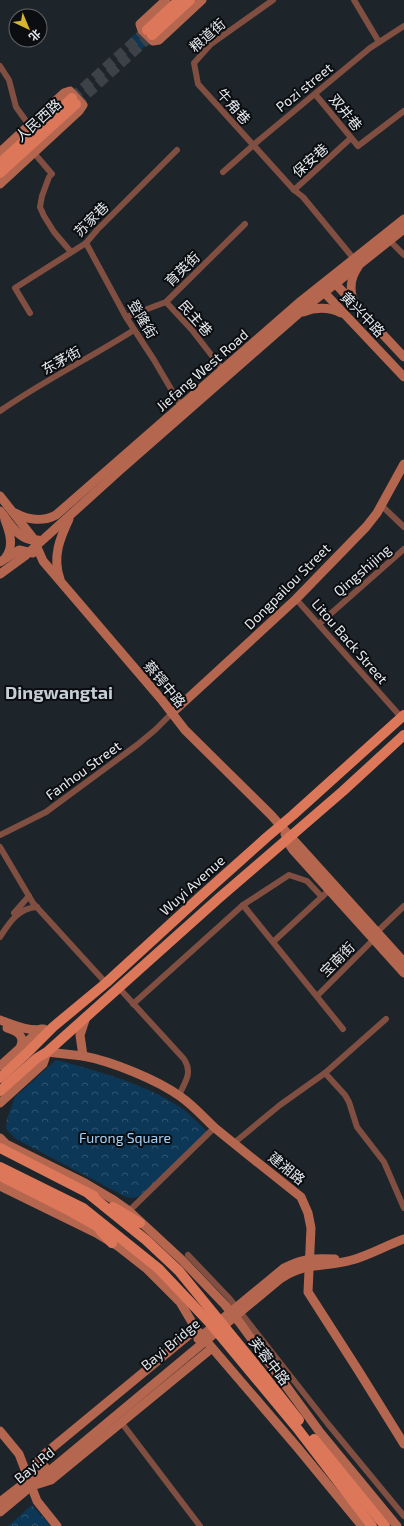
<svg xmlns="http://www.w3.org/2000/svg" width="404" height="1526" viewBox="0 0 404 1526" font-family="'Exo 2','Noto Sans SC',sans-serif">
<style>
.park{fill:url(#park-crowns)}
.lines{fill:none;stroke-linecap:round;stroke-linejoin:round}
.primary-tunnel{stroke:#3c4247;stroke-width:10;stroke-dasharray:10 5;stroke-linecap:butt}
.street{stroke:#804f41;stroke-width:6}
.secondary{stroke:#b4664f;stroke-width:9}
.primary{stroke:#dc775a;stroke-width:10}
.labels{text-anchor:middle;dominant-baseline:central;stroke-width:4;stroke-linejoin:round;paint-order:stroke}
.street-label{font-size:14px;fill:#e4e9ed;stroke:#0b0d10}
.park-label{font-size:14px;fill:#a3d2fb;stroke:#0b0d10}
.district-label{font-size:18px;font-weight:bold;fill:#c5ced5;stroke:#0b0d10}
</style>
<defs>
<pattern id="park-crowns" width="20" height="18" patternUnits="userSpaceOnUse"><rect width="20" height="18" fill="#0c3756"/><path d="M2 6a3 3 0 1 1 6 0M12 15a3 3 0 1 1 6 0" fill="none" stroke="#2f546f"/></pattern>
</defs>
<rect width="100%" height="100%" fill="#1e252a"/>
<g class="park">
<polygon points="135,34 145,46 139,52 128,40"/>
<path d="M56 1060C98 1071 143 1083 180 1107 190 1114 199 1124 208 1132L140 1196 133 1198 126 1197 16 1139 6 1129 7 1119 15 1097Z"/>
<polygon points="32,1505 51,1526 8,1526"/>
</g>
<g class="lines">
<g class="primary-tunnel">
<polyline points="72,98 147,30"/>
<polyline points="76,104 152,35"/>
</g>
<g class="street">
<polyline points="273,0 211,44 194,63 198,84 294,190 351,138"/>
<polyline points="354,0 379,42"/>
<polyline points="0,66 9,80 16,107 29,125"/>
<polyline points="315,94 358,146 404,111"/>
<polyline points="34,153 52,174 49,177 42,196 40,207 44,216 54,232 71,252"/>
<polyline points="223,172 258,141 370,48 404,26"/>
<polyline points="294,190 303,197 354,259"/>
<polyline points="390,241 404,255"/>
<polyline points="86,243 126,317 154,360 181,406"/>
<polyline points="166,302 192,330 223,370"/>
<polyline points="30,313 15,288 86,243 97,230 177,150"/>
<polyline points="126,317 166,302 245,224"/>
<path d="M0 411C43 381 90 358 134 330"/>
<polyline points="381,505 404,527"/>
<polyline points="296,599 401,717"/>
<polyline points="319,624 404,549"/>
<polyline points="0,835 46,812 137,745 155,730 172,713"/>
<polyline points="0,847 33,903 106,983"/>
<polyline points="243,905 343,1029"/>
<polyline points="14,913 29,896"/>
<polyline points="377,932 404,906"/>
<path d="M0 937C9 923 18 908 37 907"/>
<polyline points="273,942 325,894"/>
<path d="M119 988 184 1059C193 1073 185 1082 179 1095"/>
<polyline points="317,996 374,939"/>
<polyline points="133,1004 243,905 289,875 307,881 322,897"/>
<polyline points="325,1073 345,1095 349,1102 357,1127 384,1162 404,1208"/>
<polyline points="234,1143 280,1105 325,1073 386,1019"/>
<polyline points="129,1211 215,1127"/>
<polyline points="188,1255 230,1299 328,1424 404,1516"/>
<polyline points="121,1422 200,1526"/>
</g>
<g class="secondary">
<polyline points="166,0 140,24 142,30 153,41 159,40 202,0"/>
<polyline points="0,152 64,93 70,91 83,105 79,111 0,184"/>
<polyline points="331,279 404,357"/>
<polyline points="320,288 404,377"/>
<path d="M354 302C349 290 351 277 358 267"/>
<path d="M303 312C316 307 329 307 341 313"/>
<polyline points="0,496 33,538 43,561 161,699 185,730 271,815 404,962"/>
<path d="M0 511C10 523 19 542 38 540"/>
<path d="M15 513C28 520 43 522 56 515L301 301 404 219"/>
<path d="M5 520C10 533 14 546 6 557"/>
<polyline points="0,562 19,550 33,553"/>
<polyline points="0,574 26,555 119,471 306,307 404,229"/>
<path d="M60 579C52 557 60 538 69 519"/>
<polyline points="172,713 296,599 366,527 377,513 404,464"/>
<polyline points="285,834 289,844 293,850 404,973"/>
<path d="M0 1020C14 1025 29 1032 44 1029"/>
<path d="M7 1028C17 1031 26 1036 20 1048"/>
<path d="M83 1056C111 1061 158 1080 181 1097 194 1106 204 1118 215 1128 243 1151 272 1174 301 1197L308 1213 311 1228 308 1292 358 1370 404 1444"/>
<polyline points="0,1066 41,1029"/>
<polyline points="0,1103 43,1064 47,1052 83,1056 80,1035 86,1017"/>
<polyline points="0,1138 6,1144 85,1183 112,1199 129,1211 183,1261 225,1305 240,1323 319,1431 397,1526"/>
<polyline points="0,1186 96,1233 119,1247 147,1269 180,1302 196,1329 297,1447 362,1526"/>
<path d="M198 1339 284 1268C304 1258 313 1258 335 1259"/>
<polyline points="0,1431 19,1454 37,1501 57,1526"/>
<polyline points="30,1477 36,1464 41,1457 196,1329"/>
<polyline points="35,1485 51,1480 212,1348"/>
<polyline points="0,1502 45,1467"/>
<path d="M0 1512 280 1279C307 1261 324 1268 352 1260 370 1255 387 1245 404 1239"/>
</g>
<g class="primary">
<polyline points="147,30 179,0"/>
<polyline points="152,35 190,0"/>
<polyline points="0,163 72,98"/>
<polyline points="0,173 76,104"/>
<polyline points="0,1078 26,1054 53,1027 106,983 201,896 267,837 293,815 404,715"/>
<polyline points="0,1091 37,1058 47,1052 219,898 343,791 404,735"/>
<polyline points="0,1148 94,1196"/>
<polyline points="0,1167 83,1208 159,1269 209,1322 297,1428 372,1526"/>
<polyline points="0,1176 66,1209 98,1227 110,1233"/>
<polyline points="89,1194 146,1240 179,1271 254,1363 299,1420"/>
<polyline points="113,1207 140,1223"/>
<polyline points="100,1230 112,1243"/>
<polyline points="314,1439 385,1526"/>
</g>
</g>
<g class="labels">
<g class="street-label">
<text transform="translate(207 35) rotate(-41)">粮道街</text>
<text transform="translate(304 87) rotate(-39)">Pozi street</text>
<text transform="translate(234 106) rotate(48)">牛角巷</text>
<text transform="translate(346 112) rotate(51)">双井巷</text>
<text transform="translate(38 120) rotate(-42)">人民西路</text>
<text transform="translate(310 160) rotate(-42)">保安巷</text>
<text transform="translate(91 219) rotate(-45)">苏家巷</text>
<text transform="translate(182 269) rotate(-44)">育英街</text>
<text transform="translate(363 314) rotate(46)">黄兴中路</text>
<text transform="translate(196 318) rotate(48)">民主巷</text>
<text transform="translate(143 319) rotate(59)">登隆街</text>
<text transform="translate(61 360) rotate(-29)">东茅街</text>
<text transform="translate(202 370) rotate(-41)">Jiefang West Road</text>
<text transform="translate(362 570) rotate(-41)">Qingshijing</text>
<text transform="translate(287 586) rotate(-45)">Dongpailou Street</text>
<text transform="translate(350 641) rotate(49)">Litou Back Street</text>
<text transform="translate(165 684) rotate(50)">蔡锷中路</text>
<text transform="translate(83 770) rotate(-36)">Fanhou Street</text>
<text transform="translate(192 885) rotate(-42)">Wuyi Avenue</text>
<text transform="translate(337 959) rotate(-45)">宝南街</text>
<text transform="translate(287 1168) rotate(39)">建湘路</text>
<text transform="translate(170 1344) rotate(-40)">Bayi Bridge</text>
<text transform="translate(270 1361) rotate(52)">芙蓉中路</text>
<text transform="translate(34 1465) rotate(-40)">Bayi.Rd</text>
</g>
<g class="park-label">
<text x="125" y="1137">Furong Square</text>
</g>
<g class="district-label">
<text x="59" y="692">Dingwangtai</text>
</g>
</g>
<g transform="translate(28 28) rotate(136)"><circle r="19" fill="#0b0d10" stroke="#626568"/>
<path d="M0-3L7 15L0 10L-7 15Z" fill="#d8b434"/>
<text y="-6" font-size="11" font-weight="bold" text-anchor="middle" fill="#e4e9ed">北</text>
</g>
</svg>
